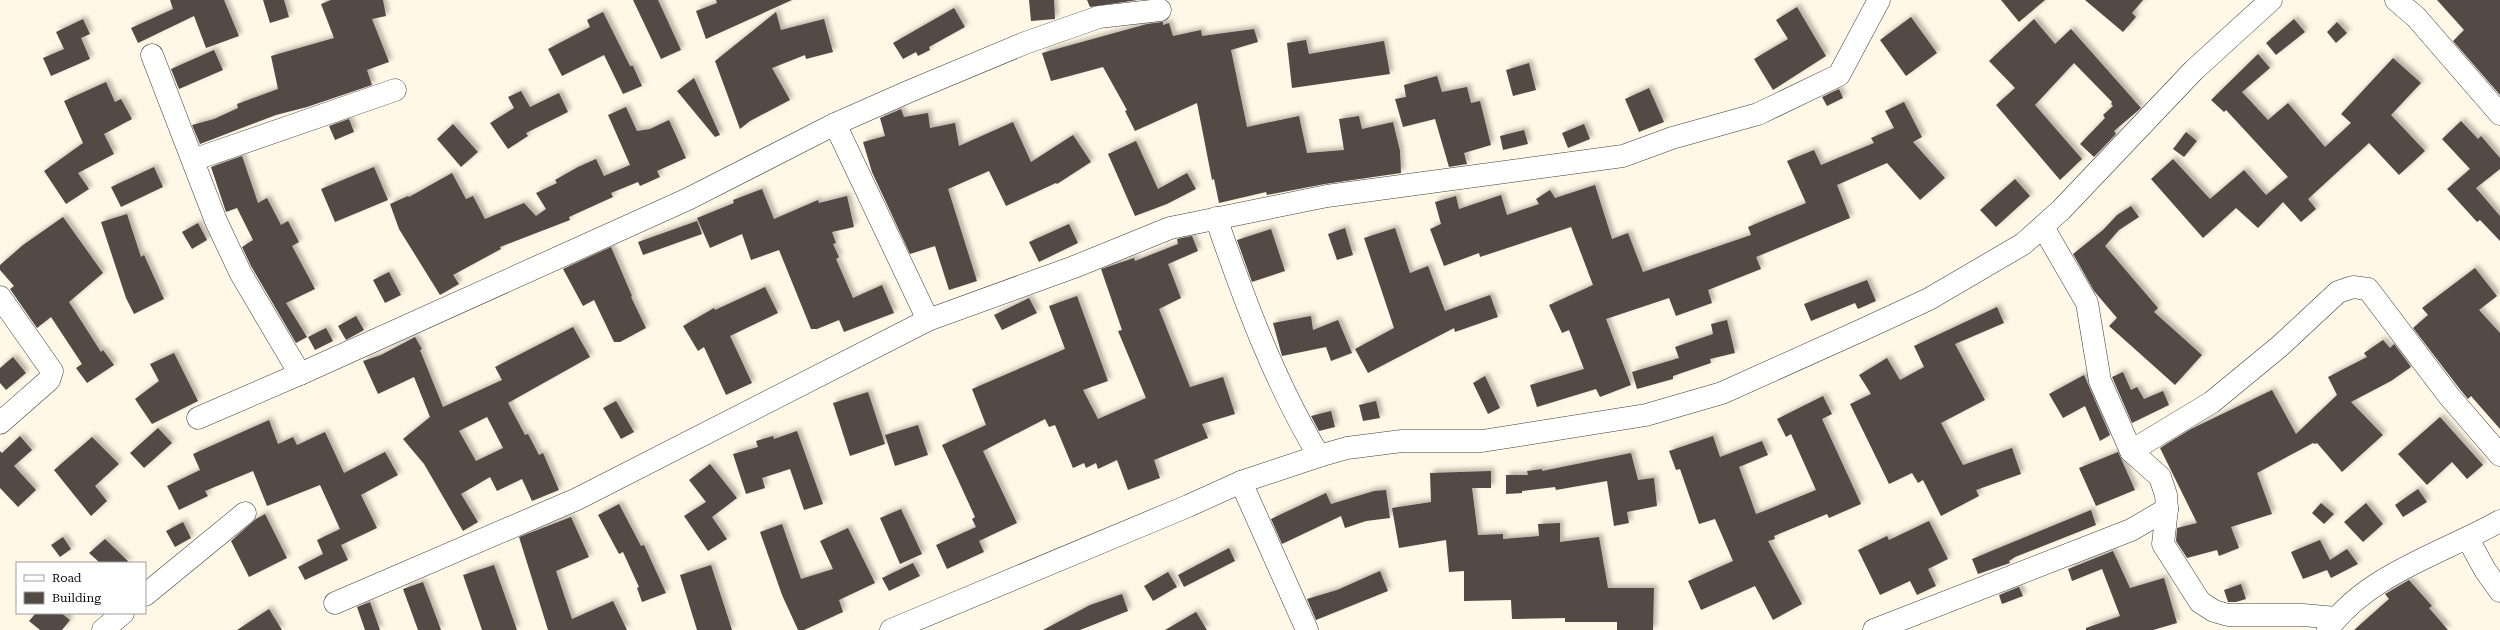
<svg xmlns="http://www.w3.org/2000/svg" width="2500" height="630" viewBox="0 0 2500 630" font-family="'Roboto Serif',serif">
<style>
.building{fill:#534945;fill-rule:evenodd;filter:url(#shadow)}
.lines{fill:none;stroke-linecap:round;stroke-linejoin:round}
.minor-casing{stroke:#3c3c3c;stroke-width:23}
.minor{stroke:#fff;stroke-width:22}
</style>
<defs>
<filter id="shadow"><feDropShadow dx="3.5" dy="-3.5" stdDeviation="2" flood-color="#0004"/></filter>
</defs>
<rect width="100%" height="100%" fill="#fff8e6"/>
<g class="building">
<polygon points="170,0 224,0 239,36 206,48 194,16 138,43 131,28 173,9"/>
<polygon points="263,0 284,0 289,17 270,23"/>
<polygon points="331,0 383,0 386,16 372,19 389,62 367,70 372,85 307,107 276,115 200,144 192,125 214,119 238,108 237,104 278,89 271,56 334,38 321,4"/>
<polygon points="633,0 658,0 681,50 661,59"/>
<polygon points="716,0 792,0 706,39 696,11 717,3"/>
<polygon points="1029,0 1054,0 1055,19 1031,21"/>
<polygon points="1087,0 1138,0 1090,7"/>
<polygon points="2001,0 2045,0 2019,22"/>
<polygon points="2085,0 2143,0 2132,13 2136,17 2123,32"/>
<polygon points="2437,0 2500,0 2500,95 2453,41 2464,30"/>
<polygon points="1797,7 1826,56 1773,90 1754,59 1788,39 1776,20"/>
<polygon points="954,8 965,27 929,47 930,50 918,56 916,52 903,59 893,43"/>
<polygon points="603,12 630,66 633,66 642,86 623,94 604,55 562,76 548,49 590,27 587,20"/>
<polygon points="776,12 781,30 824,19 833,52 806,59 805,55 772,68 790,100 750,121 740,129 715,61"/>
<polygon points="1911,17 1937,53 1906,76 1880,40"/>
<polygon points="83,19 90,34 81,38 90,59 51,76 43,58 64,49 56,32"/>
<polygon points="2034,19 2055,44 2071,29 2141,108 2114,131 2116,134 2094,157 2080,144 2105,118 2103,115 2113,106 2111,104 2112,102 2074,63 2035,105 2082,159 2060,180 1996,105 2015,88 1989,61"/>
<polygon points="2294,19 2305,32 2276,55 2266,43"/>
<polygon points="1163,22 1163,25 1169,23 1173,36 1201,30 1202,36 1254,29 1258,42 1231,50 1247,127 1299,116 1307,153 1344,150 1339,119 1359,116 1362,129 1393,122 1400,151 1401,173 1325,184 1267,195 1266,192 1219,203 1214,179 1212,180 1197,103 1135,131 1125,111 1127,110 1103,67 1051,81 1042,53 1147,24"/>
<polygon points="2337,22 2347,33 2336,43 2327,32"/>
<polygon points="1306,40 1309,54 1384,41 1390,74 1292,88 1287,43"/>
<polygon points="214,50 223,70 179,89 171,69"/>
<polygon points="2258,54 2270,68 2242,92 2268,120 2288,103 2325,147 2351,123 2341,114 2393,58 2421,83 2391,115 2425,151 2399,175 2369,143 2308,199 2316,209 2301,222 2283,202 2258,228 2236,208 2203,238 2151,179 2173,159 2210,199 2244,170 2266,195 2288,177 2226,110 2224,112 2211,100"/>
<polygon points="1529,63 1536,90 1513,96 1506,70"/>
<polygon points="1437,76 1442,92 1467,87 1471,103 1480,101 1491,145 1464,153 1467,164 1449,167 1435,119 1403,127 1395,99 1406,97 1404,85"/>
<polygon points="694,78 720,135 715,137 677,91"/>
<polygon points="106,82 115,102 121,99 132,119 104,134 114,154 78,173 89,189 66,204 44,171 83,143 64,101"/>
<polygon points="1649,88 1664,122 1639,132 1625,99"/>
<polygon points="1839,89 1843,98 1827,106 1822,97"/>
<polygon points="521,91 530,107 559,93 568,112 526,133 528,136 508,149 490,123 514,108 508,97"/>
<polygon points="1904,102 1922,137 1913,142 1945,178 1920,200 1887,163 1837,185 1850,218 1756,257 1761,269 1708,290 1712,303 1676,316 1669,298 1606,319 1631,385 1600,397 1596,389 1537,407 1530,385 1584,369 1569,330 1562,333 1549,305 1593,285 1571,227 1480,257 1479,253 1444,266 1430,229 1441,224 1435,202 1456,196 1459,209 1501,195 1507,215 1539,204 1536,199 1550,190 1555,198 1595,185 1612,239 1628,233 1643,272 1751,235 1748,227 1806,203 1787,161 1814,150 1821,165 1874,143 1871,138 1894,128 1885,111"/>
<polygon points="626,107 637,131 650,129 669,120 686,158 657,171 660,177 640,186 638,182 611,193 613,197 569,217 570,220 500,247 501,249 453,275 459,284 440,295 399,229 390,204 408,196 409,197 452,173 466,199 473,196 485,219 524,203 536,216 546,209 536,193 557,183 555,180 578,167 596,159 604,176 630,165 608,115"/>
<polygon points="901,109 904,117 928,113 930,128 955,123 959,146 1013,122 1031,162 1073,135 1091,162 1057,184 1056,183 1006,206 989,171 948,189 977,281 949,290 935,246 910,254 872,172 863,142 885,136 880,118"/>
<polygon points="349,119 354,132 335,140 329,126"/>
<polygon points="2461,121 2478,139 2481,136 2500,158 2500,169 2476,188 2500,216 2500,241 2480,220 2477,222 2447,189 2470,169 2442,139"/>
<polygon points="453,124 478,152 461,167 437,139"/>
<polygon points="1584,124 1590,139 1568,148 1562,133"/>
<polygon points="1524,130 1528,144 1503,150 1500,136"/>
<polygon points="2186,132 2197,141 2184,157 2173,149"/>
<polygon points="1136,141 1158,189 1187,173 1196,189 1167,204 1135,216 1108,154"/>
<polygon points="242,156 258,203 267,198 281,225 288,221 299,242 292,246 315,289 286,303 307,337 296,343 251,266 242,247 253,240 237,208 226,212 211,167"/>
<polygon points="154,167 163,187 121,207 111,187"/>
<polygon points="374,167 388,200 335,222 321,189"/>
<polygon points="2015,179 2030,196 1996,227 1980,210"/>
<polygon points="762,189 774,219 818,200 819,203 847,196 854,227 832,232 836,243 833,244 839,257 836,259 853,298 882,285 894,313 844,332 839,320 817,329 811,329 779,250 751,260 742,234 710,248 697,218 734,203 733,200"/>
<polygon points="2131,206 2139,217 2119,230 2105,246 2158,308 2154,312 2202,355 2175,385 2109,326 2117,318 2094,291 2073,254 2103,230 2117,215"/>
<polygon points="127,214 141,257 144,255 164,299 134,314 126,298 101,222"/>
<polygon points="63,217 103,273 69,302 101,352 103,350 114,365 87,383 76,368 82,364 51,317 37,328 10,289 14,286 0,270 0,265 23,245"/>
<polygon points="697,221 702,234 643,255 638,242"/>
<polygon points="198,223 207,240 192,249 182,232"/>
<polygon points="1069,224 1078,243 1039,262 1029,242"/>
<polygon points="1345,228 1353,255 1337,260 1328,234"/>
<polygon points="1395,228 1410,273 1428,266 1445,311 1490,295 1498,317 1455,332 1454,328 1368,373 1355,349 1394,328 1364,238"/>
<polygon points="1271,229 1285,271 1252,282 1237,240"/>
<polygon points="1192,236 1198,251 1168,264 1181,298 1159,309 1190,387 1223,377 1235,414 1202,424 1208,438 1154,460 1160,478 1128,490 1117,460 1098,469 1096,463 1086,468 1084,463 1073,468 1055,425 1049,427 1045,419 983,451 1017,523 979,541 984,552 947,569 936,545 976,527 972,519 975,517 942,445 986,425 972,389 1065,349 1049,306 1077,296 1108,381 1083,390 1098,419 1146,398 1118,331 1122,330 1101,269 1134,258 1135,261 1178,244 1177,239"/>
<polygon points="611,247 632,296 631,297 646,328 620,342 614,342 594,300 583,306 563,269"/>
<polygon points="2475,268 2497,296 2479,310 2500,333 2500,429 2471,396 2468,399 2459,388 2413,328 2428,315 2422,308"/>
<polygon points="389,272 401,295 385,303 373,280"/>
<polygon points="1867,280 1876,301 1858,309 1855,303 1811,321 1804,304"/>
<polygon points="765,287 778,313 730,336 752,383 726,395 704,347 698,351 683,326 714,308 715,310"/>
<polygon points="1029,298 1037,313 1002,330 994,315"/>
<polygon points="1997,307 2004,323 1955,344 1985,400 1941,423 1963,465 2012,448 2021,474 1976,490 1979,496 1941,516 1923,480 1918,483 1912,473 1889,484 1850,404 1871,394 1859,375 1887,358 1900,380 1924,367 1914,346"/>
<polygon points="356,316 364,330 346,340 338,326"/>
<polygon points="1311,316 1313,330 1338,320 1352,353 1331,361 1326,347 1282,356 1273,323"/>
<polygon points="1727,320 1735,353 1710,359 1711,363 1673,376 1673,379 1637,389 1632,372 1679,358 1675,347 1713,334 1711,324"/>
<path d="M573 327 590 357 508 403 525 435 528 434 539 455 543 453 559 490 532 501 522 479 497 491 490 477 461 494 478 522 463 531 424 464 403 439 430 417 414 377 378 394 363 361 381 355 415 337 422 349 420 350 443 407 502 380 495 367ZM487 417 503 448 476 461 459 431Z"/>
<polygon points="326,328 333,341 315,350 308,337"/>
<polygon points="2383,340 2390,348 2394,344 2411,367 2391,381 2351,402 2383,435 2342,472 2317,443 2315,444 2313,443 2257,473 2272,514 2231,527 2239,548 2219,556 2217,550 2187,558 2176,541 2177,528 2197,523 2160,448 2191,429 2272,390 2296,434 2337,395 2328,377 2367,357 2364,353"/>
<polygon points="174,353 198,401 152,424 135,399 159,381 150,364"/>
<polygon points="13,357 26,373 6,390 0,383 0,368"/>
<polygon points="2123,372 2131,390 2137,387 2144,399 2163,391 2169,405 2132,423 2112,377"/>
<polygon points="2084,375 2110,435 2100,441 2085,406 2063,418 2049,394"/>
<polygon points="1485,376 1500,408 1488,414 1473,383"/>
<polygon points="868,392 885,444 850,456 833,403"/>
<polygon points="1823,396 1832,414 1822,419 1861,504 1829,518 1827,514 1774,536 1775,539 1768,541 1802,604 1773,620 1755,586 1701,610 1688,581 1733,561 1715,519 1699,524 1680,469 1676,470 1669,451 1713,436 1720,457 1762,441 1768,455 1739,467 1756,514 1764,511 1816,490 1791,434 1786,437 1777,419"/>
<polygon points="616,401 634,432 621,439 603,408"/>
<polygon points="1376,401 1380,418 1363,421 1359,405"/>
<polygon points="1331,411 1335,427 1319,431 1311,416"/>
<polygon points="2440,417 2483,465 2467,479 2452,462 2427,485 2398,454"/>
<polygon points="269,420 278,444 293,437 297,445 325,432 344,473 385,452 398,475 361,495 377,528 341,545 348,560 305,580 298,567 323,554 317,540 340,529 320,485 267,506 253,471 205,491 208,496 179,510 167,486 200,470 193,454"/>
<polygon points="918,425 928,455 895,466 885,435"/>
<polygon points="158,428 172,443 144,468 130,453"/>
<polygon points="797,431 823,504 804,510 790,469 762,478 765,488 746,494 733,454 758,447 756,441 773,436 774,439"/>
<polygon points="20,436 32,450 14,466 36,490 18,507 0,488 0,451 2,453"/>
<polygon points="92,437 119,464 95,486 107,501 91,516 54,470"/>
<polygon points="2118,452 2135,490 2096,506 2079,468"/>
<polygon points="1631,453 1638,480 1654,478 1657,506 1627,512 1629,523 1614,526 1607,481 1556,490 1555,487 1522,491 1522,493 1506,494 1506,475 1528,475 1527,471 1542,469 1542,471"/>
<polygon points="710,464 737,498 712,517 727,539 708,551 684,516 706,502 689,480"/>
<polygon points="1491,471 1491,488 1472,488 1478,535 1503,534 1503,539 1539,536 1538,524 1560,523 1560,542 1599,537 1608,588 1654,588 1653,630 1617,630 1617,622 1565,622 1565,618 1512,619 1511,600 1464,601 1464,571 1449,572 1446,540 1399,548 1392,508 1431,502 1430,473"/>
<polygon points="2418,489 2427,502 2403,517 2395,505"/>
<polygon points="1386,490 1390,518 1366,521 1345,528 1341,516 1282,544 1271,519 1326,493 1331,504 1374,491"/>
<polygon points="2321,503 2334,514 2324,524 2312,513"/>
<polygon points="2366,503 2383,524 2363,542 2344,522"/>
<polygon points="619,504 641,546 644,545 666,593 642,602 637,588 639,587 623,552 619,554 598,515"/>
<polygon points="901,509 922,554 900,564 880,518"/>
<polygon points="2091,510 2096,525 2015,557 2009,561 2010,563 1978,574 1972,559"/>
<polygon points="265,514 287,558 249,577 231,541 256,519"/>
<polygon points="571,517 589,557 556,571 572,619 613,601 627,630 548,630 519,537"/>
<polygon points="1929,521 1948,559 1928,569 1936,586 1917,595 1910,581 1880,595 1858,550 1887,536 1889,540"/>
<polygon points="183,522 191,538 175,547 166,531"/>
<polygon points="782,524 801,579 833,569 820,541 848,528 875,583 839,600 843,612 804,630 798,630 782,595 760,532"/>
<polygon points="63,537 71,549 60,557 51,545"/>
<polygon points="105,539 130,563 100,563 89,553"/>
<polygon points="2320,540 2330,560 2347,549 2358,564 2331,578 2327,570 2303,579 2291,552"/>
<polygon points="1229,548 1235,561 1184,587 1178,575"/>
<polygon points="2113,551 2130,588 2164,578 2177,623 2153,630 2086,630 2086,628 2120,616 2102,569 2072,581 2068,569"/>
<polygon points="913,563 920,576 889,591 882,578"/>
<polygon points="494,565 517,630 482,630 463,575"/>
<polygon points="711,565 732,630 697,630 680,575"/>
<polygon points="1380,571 1388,591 1316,620 1307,599 1337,590"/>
<polygon points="1168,572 1177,587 1153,601 1144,586"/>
<polygon points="2409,580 2432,606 2429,608 2448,630 2354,630 2389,599 2385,594"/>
<polygon points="423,582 441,630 418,630 403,589"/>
<polygon points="2241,584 2246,599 2236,602 2228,602 2224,590"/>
<polygon points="2019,587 2023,596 2002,604 1999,595"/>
<polygon points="1122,594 1128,611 1080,630 1043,630 1090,605"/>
<polygon points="370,602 380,630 365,630 357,607"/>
<polygon points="269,609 282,630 237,630"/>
<polygon points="1196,612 1207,630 1165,630"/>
<polygon points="36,613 61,613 70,620 62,630 40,630 29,621"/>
</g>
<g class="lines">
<defs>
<g id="minor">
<polyline points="2396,0 2416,17 2500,114"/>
<polyline points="152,55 216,221 241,274 300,374 688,199 835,124 910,91 1025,43 1099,17 1160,10"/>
<polyline points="835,124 928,320"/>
<polyline points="193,160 395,90"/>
<path d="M1216 218C1244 299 1274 381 1319 456"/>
<polyline points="0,297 52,371 49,380 0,423"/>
<polyline points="198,418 300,374"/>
<polyline points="2131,451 2212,402 2280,346 2338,292 2353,287 2368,289 2449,396 2500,455"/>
<polyline points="1241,482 1307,630"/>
<polyline points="2167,509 2163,544 2200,602 2214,611 2228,615 2303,615 2336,618"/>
<polyline points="2468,539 2485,570 2500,591"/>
<polyline points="145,595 245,513"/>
<polyline points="335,603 577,499 928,320 1074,267 1170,228 1327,196 1623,156 1672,138 1758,114 1839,75 1879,0"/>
<path d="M2328 629C2368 574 2443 553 2500 521"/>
<polyline points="103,630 123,613"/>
<polyline points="891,630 1188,506 1241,482 1319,456 1347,448 1402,441 1482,441 1646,415 1722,393 1862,330 1929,299 2023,244 2061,210 2194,70 2271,0"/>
<polyline points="1874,630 2131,530 2167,509 2166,495 2160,477 2131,451 2100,381 2087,303 2043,227"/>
</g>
</defs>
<use href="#minor" class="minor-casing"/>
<use href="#minor" class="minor"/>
</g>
<rect x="16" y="562" width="130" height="52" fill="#ffffff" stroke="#9d9d9d"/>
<rect x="24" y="575" width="20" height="6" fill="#ffffff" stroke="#9d9d9d"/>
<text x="52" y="582" font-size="12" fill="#090909">Road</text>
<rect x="24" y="592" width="20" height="12" fill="#534945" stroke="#9d9d9d"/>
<text x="52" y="602" font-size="12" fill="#090909">Building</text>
</svg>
